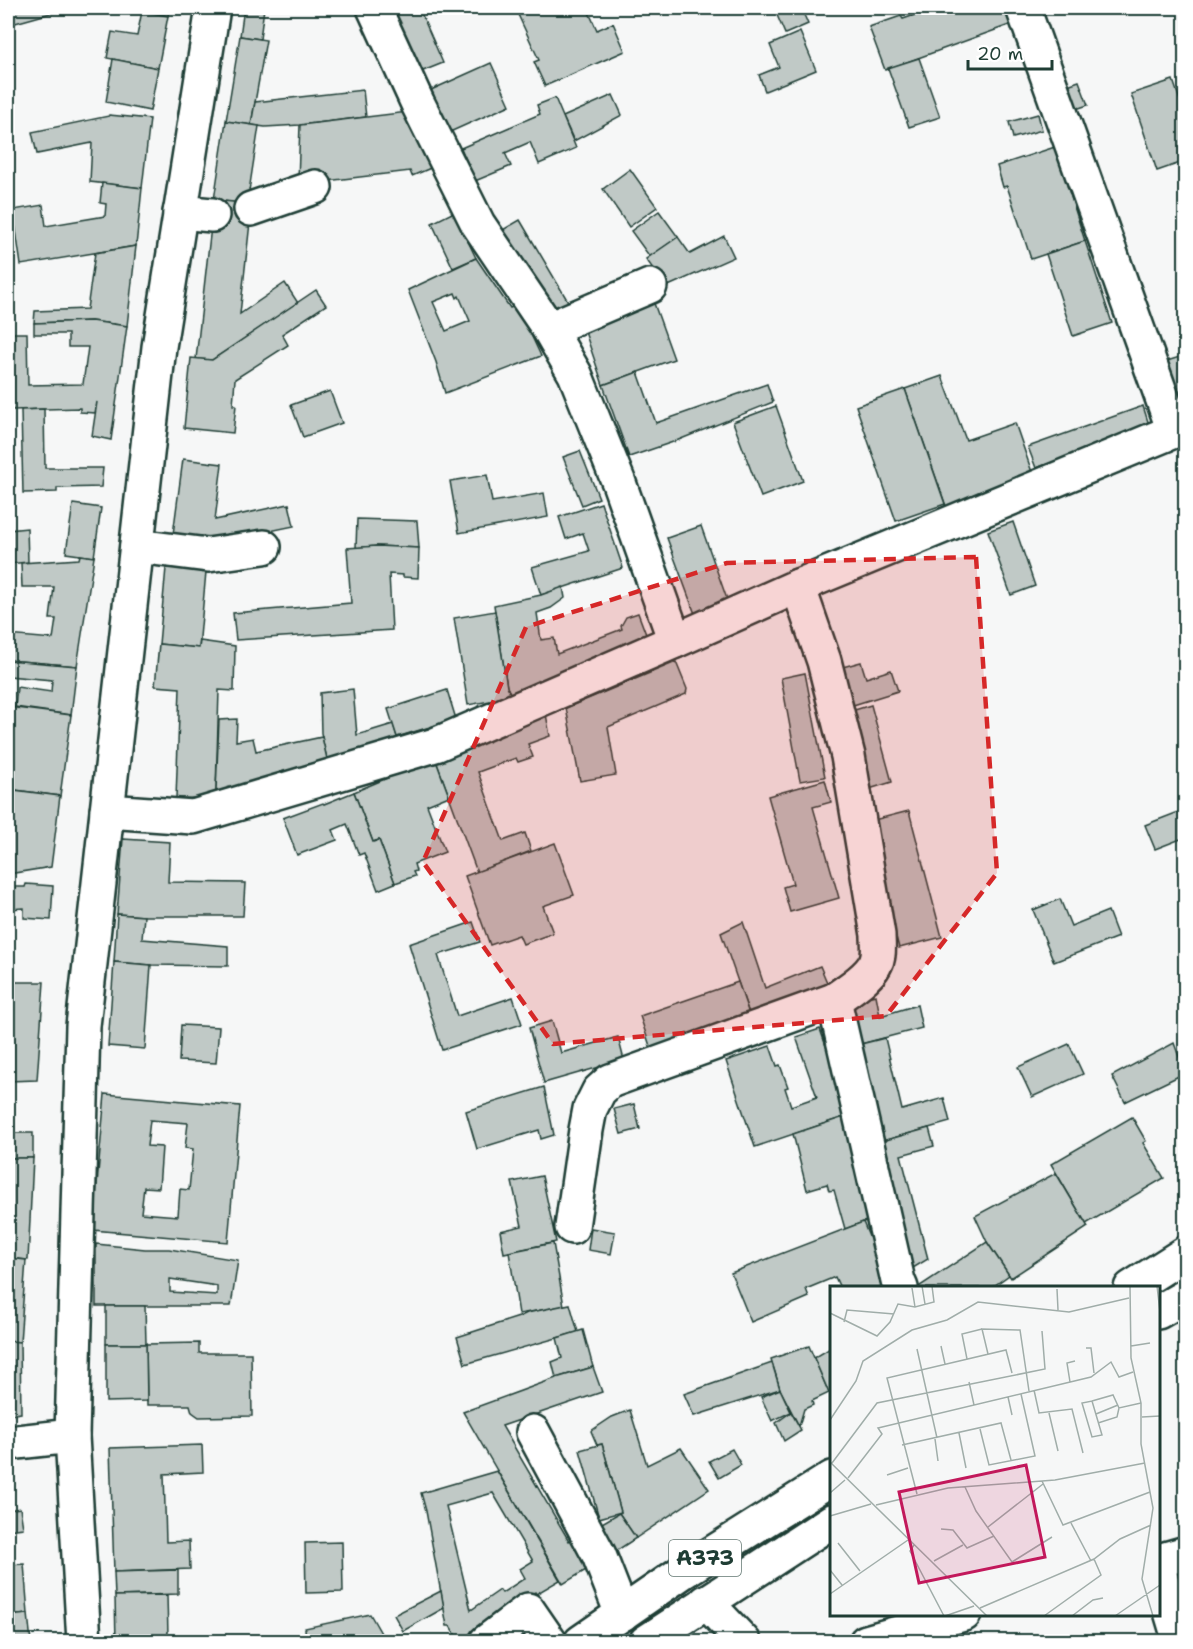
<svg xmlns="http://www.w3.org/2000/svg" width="1193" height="1649" viewBox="0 0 1193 1649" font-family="'Shantell Sans',sans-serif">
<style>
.building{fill:#c0c9c6;stroke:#1f3d34;stroke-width:1.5;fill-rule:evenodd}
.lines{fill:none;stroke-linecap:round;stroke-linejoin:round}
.minor-casing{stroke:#1f3d34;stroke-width:38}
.highway-casing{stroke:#1f3d34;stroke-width:38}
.minor{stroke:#fff;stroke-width:33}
.highway{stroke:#fff;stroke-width:33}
.marked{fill:#d62828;fill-opacity:0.2;stroke:#d62828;stroke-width:4.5;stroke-dasharray:12 8;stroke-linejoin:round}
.labels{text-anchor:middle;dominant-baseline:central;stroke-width:4.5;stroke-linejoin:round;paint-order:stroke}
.shield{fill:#fff;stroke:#627771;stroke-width:1.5}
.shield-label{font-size:21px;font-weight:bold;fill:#1f3d34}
.inset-road{fill:none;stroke:#a0ada9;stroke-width:1.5}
.view{fill:#c2185b;fill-opacity:0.15;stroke:#c2185b;stroke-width:3}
.inset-edge{fill:none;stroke:#1f3d34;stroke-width:3}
</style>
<rect width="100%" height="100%" fill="#f6f7f7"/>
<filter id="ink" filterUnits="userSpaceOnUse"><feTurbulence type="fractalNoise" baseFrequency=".0167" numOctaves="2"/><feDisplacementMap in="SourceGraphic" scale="12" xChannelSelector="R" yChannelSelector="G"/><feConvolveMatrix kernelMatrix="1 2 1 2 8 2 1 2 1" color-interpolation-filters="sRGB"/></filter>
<g filter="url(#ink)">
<g class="building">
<polygon points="8,8 69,8 8,25"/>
<polygon points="142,8 170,8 168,16 142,11"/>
<polygon points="244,8 264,8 260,39 240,36"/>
<polygon points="391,8 419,8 443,63 418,73"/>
<polygon points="515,8 587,8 597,30 613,23 625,51 545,86 534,62 539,60"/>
<polygon points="774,8 801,8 808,24 785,34"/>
<polygon points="935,8 1006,8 1012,24 885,70 869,27 901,16 903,19"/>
<polygon points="142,11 168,16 158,68 107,58 112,32 137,36"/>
<polygon points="800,32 816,70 765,91 759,75 779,67 770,45"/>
<polygon points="240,36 266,40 251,125 226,121"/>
<polygon points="919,58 940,117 909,127 888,68"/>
<polygon points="113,59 158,68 150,111 106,102"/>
<polygon points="491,63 510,105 450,132 431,90"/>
<polygon points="1173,80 1186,118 1186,161 1157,171 1131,94"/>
<polygon points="1079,81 1088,105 1070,111 1062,87"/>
<polygon points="363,90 366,117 300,125 265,127 251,125 255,102"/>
<polygon points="613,95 622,115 574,141 563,117"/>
<polygon points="555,98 576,148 539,164 530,142 505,153 511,166 475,181 461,148 540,114 537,105"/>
<polygon points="408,112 433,167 412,176 410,171 318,182 298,181 300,125"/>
<polygon points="1038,114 1042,130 1013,138 1009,122"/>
<polygon points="109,115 150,119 142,188 90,182 92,143 37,154 32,132 109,116"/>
<polygon points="226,121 259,126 247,204 214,200"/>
<polygon points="1055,147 1085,241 1031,259 1007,186 1003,187 997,166"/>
<polygon points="630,169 657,207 629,227 603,189"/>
<polygon points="102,183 142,188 136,246 21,265 13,210 43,205 46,226 105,216 106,204 100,203"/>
<polygon points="214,200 252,204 240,314 285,283 298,303 212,360 196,359"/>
<polygon points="659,211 678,237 650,257 631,231"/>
<polygon points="454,212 476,258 453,268 432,223"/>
<polygon points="520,220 569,303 549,315 501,231"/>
<polygon points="724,236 734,257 666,287 646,259 678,237 690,254"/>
<polygon points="1085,241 1112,323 1073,336 1046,254"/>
<polygon points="136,246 127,326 91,321 34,323 35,311 87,309 95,253"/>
<path d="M476 258 510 308 517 305 541 356 445 393 436 362 408 290ZM455 293 457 298 459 296 470 321 446 331 433 302Z"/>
<polygon points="316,290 326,305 282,334 288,345 235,379 233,405 236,405 233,433 184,428 191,358 212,360"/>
<polygon points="651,295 674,359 603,385 581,320"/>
<polygon points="91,321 127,326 111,440 92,436 97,402 95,413 80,412 80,408 12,410 11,333 27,333 28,385 83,384 88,347 68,347 68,334 34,334 34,323"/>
<polygon points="1186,355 1186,420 1167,361"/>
<polygon points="638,372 656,423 767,384 773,402 676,441 629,457 603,385"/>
<polygon points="942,376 966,440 1015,423 1034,478 947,509 905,389"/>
<polygon points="905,389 945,504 896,521 856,406"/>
<polygon points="330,391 342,423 303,437 291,405"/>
<polygon points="776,406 803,481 761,497 733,422"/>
<polygon points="1143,406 1150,428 1036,468 1028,447"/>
<polygon points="44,409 45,468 103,468 101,487 57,488 57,492 23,493 21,410"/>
<polygon points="580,451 599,498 582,505 563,457"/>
<polygon points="183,459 222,464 215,520 289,504 294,526 212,543 172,542"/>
<polygon points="487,475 492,502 544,493 548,517 459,533 450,481"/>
<polygon points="601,503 623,568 541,595 532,567 589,551 583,533 566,539 559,517"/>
<polygon points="73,504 101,508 94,557 66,553"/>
<polygon points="357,519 417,521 419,548 377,546 356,548"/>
<polygon points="1013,522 1035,586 1011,595 988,531"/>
<polygon points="701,526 728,602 695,614 667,538"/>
<polygon points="27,528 28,562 8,564 8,530"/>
<polygon points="377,546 419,548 418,578 403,577 403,575 389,574 392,630 236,640 233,613 351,603 347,548"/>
<polygon points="80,555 94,557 77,666 8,660 8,635 53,639 56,619 50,619 54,587 22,587 21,563 79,559"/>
<polygon points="167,557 207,561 199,648 159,644"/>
<polygon points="563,587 565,598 551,608 537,613 541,640 554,638 557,654 622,629 621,626 626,617 638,613 650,645 512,697 507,687 494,605 541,595"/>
<polygon points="495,611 507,687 512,697 468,705 454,618"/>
<polygon points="200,641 235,646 234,691 219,690 216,791 220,799 176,798 180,688 155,686 159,644 199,648"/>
<polygon points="8,660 77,666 71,715 15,707 17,687 51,692 52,680 8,676"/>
<polygon points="676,662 687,689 686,694 608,727 616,775 580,781 566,708"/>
<polygon points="861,662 866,678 891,670 898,691 850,706 839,668"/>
<polygon points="805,673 825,777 800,781 781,678"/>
<polygon points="353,689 357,735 393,724 400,746 330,772 321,733 320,693"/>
<polygon points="447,690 456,719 397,737 388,709"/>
<polygon points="871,705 892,782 866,790 845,713"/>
<polygon points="8,707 71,715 60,796 8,789"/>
<polygon points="546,714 550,736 528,744 533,757 518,762 516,758 478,772 503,841 525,833 531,851 477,872 435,758"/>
<polygon points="237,719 236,741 253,738 256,751 322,737 330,772 220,799 216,791 219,720"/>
<polygon points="435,758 449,796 427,805 445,852 414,864 416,871 413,872 415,876 395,883 379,840 373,842 354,792"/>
<polygon points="825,780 831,802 813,807 839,898 790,912 783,887 793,884 768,796"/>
<polygon points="14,790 60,796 51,867 8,874 8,853"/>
<polygon points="354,792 373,842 379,840 395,883 378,890 364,853 359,855 347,824 333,830 337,840 297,855 283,818 323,803 324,804"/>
<polygon points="1186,809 1186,837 1155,849 1145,825"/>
<polygon points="909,811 942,937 899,948 866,822"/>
<polygon points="123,839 170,842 168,882 245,883 243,916 144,916 117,914"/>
<polygon points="555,843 574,895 543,906 553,933 523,944 519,935 490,945 465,876"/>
<polygon points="26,884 53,886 51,920 24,918 24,908 8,909 8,887 25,887"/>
<polygon points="1060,899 1071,926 1108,911 1118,937 1054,962 1033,910"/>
<polygon points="117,914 144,916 142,939 228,946 228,966 151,965 114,962"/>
<polygon points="473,922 480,942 438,955 457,1016 513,997 522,1024 442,1050 409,944"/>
<polygon points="743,922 765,988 820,966 829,987 751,1019 721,933"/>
<polygon points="114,962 151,965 145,1049 108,1046"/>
<polygon points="8,982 44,982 37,1080 8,1081"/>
<polygon points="738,982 749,1014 651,1049 640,1016"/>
<polygon points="876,995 880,1016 917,1005 922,1028 853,1046 843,1002"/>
<polygon points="552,1021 561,1053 618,1037 624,1060 544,1083 529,1028"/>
<polygon points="181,1025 219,1027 216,1063 179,1061"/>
<polygon points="820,1029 850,1115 755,1147 726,1061 770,1046 777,1066 780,1065 788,1087 785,1088 791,1106 817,1097 796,1037"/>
<polygon points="885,1038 902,1110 944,1098 950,1122 875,1143 853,1046"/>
<polygon points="1174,1043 1185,1073 1125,1102 1112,1076"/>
<polygon points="1069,1044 1083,1074 1032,1097 1018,1067"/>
<polygon points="544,1087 554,1135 541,1139 539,1130 477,1149 466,1111"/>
<path d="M105 1094 240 1106 228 1242 93 1230ZM150 1120 188 1123 185 1148 193 1149 189 1190 180 1189 178 1216 141 1213 144 1187 159 1188 162 1147 147 1146Z"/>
<polygon points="634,1104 640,1129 621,1134 614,1109"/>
<polygon points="850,1115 874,1218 845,1229 834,1190 829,1191 827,1184 807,1190 793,1134"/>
<polygon points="1132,1117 1146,1141 1143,1143 1164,1178 1086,1224 1051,1164"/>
<polygon points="929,1128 934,1146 901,1155 928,1259 908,1271 879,1142"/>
<rect x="8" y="1133" width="25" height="25"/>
<polygon points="8,1158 33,1158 28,1260 8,1258"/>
<polygon points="1056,1173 1088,1227 1011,1278 987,1242 975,1216"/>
<polygon points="542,1176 556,1242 504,1253 500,1231 522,1226 512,1182"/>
<polygon points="863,1222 890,1288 840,1288 835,1277 806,1289 809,1297 751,1322 731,1273"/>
<polygon points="591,1228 615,1232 611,1254 588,1250"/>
<polygon points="987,1242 1009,1275 991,1288 917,1288"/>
<polygon points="553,1243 564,1306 519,1314 509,1252"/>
<path d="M96 1244 145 1249H169L238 1260 231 1306H96ZM170 1279 217 1286V1295L170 1292Z"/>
<polygon points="8,1258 26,1260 20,1342 8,1341"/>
<polygon points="570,1304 578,1332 465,1364 457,1337 519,1317 527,1313"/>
<polygon points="106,1306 145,1306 146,1344 106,1344"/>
<polygon points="583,1330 593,1367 556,1378 552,1362 562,1358 557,1338"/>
<polygon points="8,1341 20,1342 21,1413 8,1415"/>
<polygon points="199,1343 199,1353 251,1353 252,1416 199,1417 192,1412 190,1405 147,1405 146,1344"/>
<polygon points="106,1344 146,1344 147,1401 106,1402"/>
<polygon points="809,1346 829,1393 812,1401 813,1405 804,1409 799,1426 780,1389 771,1359"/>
<polygon points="832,1347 832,1392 829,1393 814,1358"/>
<polygon points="772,1363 780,1389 694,1416 684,1394"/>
<polygon points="593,1367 602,1392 502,1426 569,1541 579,1535 596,1564 563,1584 463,1412 556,1378"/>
<polygon points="780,1389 791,1412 772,1421 761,1397"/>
<polygon points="630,1410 647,1465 681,1448 709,1489 636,1538 619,1513 621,1512 602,1444 597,1445 591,1431 612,1417"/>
<polygon points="791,1412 801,1430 784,1441 776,1423"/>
<polygon points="602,1444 621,1512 599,1518 580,1450"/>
<polygon points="202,1445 203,1472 164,1474 166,1542 189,1541 190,1569 114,1572 110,1448"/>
<polygon points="732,1449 741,1465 719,1478 709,1461"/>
<path d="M497 1471 560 1580 536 1594 535 1592 509 1607 513 1614 466 1642H460L450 1626H447L426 1511 421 1493ZM493 1493 533 1561 520 1569 525 1578 502 1593 500 1590 471 1610 446 1506Z"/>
<polygon points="20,1508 23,1528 8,1530 8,1510"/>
<polygon points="619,1513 636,1538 607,1557 590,1530"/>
<polygon points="342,1542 343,1592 306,1593 305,1543"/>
<polygon points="24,1564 28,1614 8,1616 8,1565"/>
<polygon points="178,1570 178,1594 115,1596 114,1572"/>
<polygon points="441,1591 444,1608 403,1631 394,1615"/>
<polygon points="167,1595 168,1636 158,1636 158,1642 116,1642 115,1596"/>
<polygon points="28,1614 31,1642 8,1642 8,1616"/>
<polygon points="370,1614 386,1642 306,1642 305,1628"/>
</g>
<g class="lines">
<defs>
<g id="minor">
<polyline points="374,8 418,104 478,224 549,329 575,374 619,483 675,641"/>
<polyline points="251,209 315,187"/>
<polyline points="180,212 212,215"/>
<polyline points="549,329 650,286"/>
<polyline points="137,546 208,555 264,547"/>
<polyline points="107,811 193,817 435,745 675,641 798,586 1174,431 1023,8"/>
<polyline points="834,1000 898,1281 901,1288"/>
<path d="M572 1227 586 1130 590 1109 599 1091 610 1081 834 1000C848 990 876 974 878 955 879 949 878 941 878 935L848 756 824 661 798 586"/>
<polyline points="533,1432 599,1555 622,1614"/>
<polyline points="8,1443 72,1436"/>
<polyline points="1158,1561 1186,1553"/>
<polyline points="1158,1568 1180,1642"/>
<polyline points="706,1602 744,1642"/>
<polyline points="84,1642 72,1436 83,1026 159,347 213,8"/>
<polyline points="486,1642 528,1610 550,1642"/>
<polyline points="866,1642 964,1614"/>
</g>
<g id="highway">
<polyline points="1131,1288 1186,1253"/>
<polyline points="1158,1312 1186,1296"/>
<polyline points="581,1642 684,1571 832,1478"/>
<polyline points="646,1642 832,1521"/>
</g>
</defs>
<use href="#minor" class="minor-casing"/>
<use href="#highway" class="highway-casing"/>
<use href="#minor" class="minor"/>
<use href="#highway" class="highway"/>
</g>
</g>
<path class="marked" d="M976 557 997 873 886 1016 553 1044 423 862 526 627 727 563Z"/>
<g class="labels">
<rect class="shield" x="669" y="1540" width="72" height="36" rx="4.5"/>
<g class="shield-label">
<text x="705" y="1558">A373</text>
</g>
</g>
<g transform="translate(830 1286)">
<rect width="330" height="330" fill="#f6f7f7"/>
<path class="inset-road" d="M92 0 95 18M300 0 301 72 311 117V158L323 222 312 293 323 330M327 0 330 26M82 2 85 21M227 3 228 24M0 27 47 50 60 36 68 18 85 21 104 16 102 0M14 36 17 24 64 28M111 60 115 78M301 60 320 57M256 62H261L264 87M87 63 107 152M158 68 152 43 190 44 199 105M137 73 132 48 152 43M139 96 144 119M240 96 237 77 245 75M204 104 209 127 242 123 253 167M178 111 182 129M262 115 272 149 262 151 252 117ZM262 115 283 109 289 122 311 117M219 127 228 165M266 128 288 119M312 131 330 130M0 134 26 95 33 75 82 44 117 34 148 16 239 26 299 12M268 137 287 131 289 122M150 143 159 179 205 170 191 108M129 147 136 182M105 153 108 175M72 159 171 137 181 174M0 176 157 330M2 177 47 117 215 83 212 45M57 189 78 182M18 192 52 148 48 142 261 91 281 76 289 91 303 86M212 195 233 239 320 206M135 201 146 225 182 276 222 251M0 207 15 194M87 208 57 92 176 64 182 87M46 219 118 202 225 194 315 177M0 230 41 218M241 237 261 275M158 241 213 198M111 243 123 244 137 262 164 250M8 257 30 285M84 259 80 265 114 330M104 275 133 259M0 284 12 299M0 308 78 254M150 322 264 273 290 253 321 239M115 330 144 320M214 330 271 289 264 273M242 330 263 314 273 312M285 330 330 299"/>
<path class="view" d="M196 179 215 271 89 297 69 206Z"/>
<rect width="330" height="330" class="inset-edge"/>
</g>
<rect width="1193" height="1649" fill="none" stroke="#fff" stroke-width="30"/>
<rect x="15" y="15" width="1163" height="1619" fill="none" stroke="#1f3d34" stroke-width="2" filter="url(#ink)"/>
<path d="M968 60v9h84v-9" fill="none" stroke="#1f3d34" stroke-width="3"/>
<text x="977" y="60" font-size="18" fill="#1f3d34" stroke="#ffffff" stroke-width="4.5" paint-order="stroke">20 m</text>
</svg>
